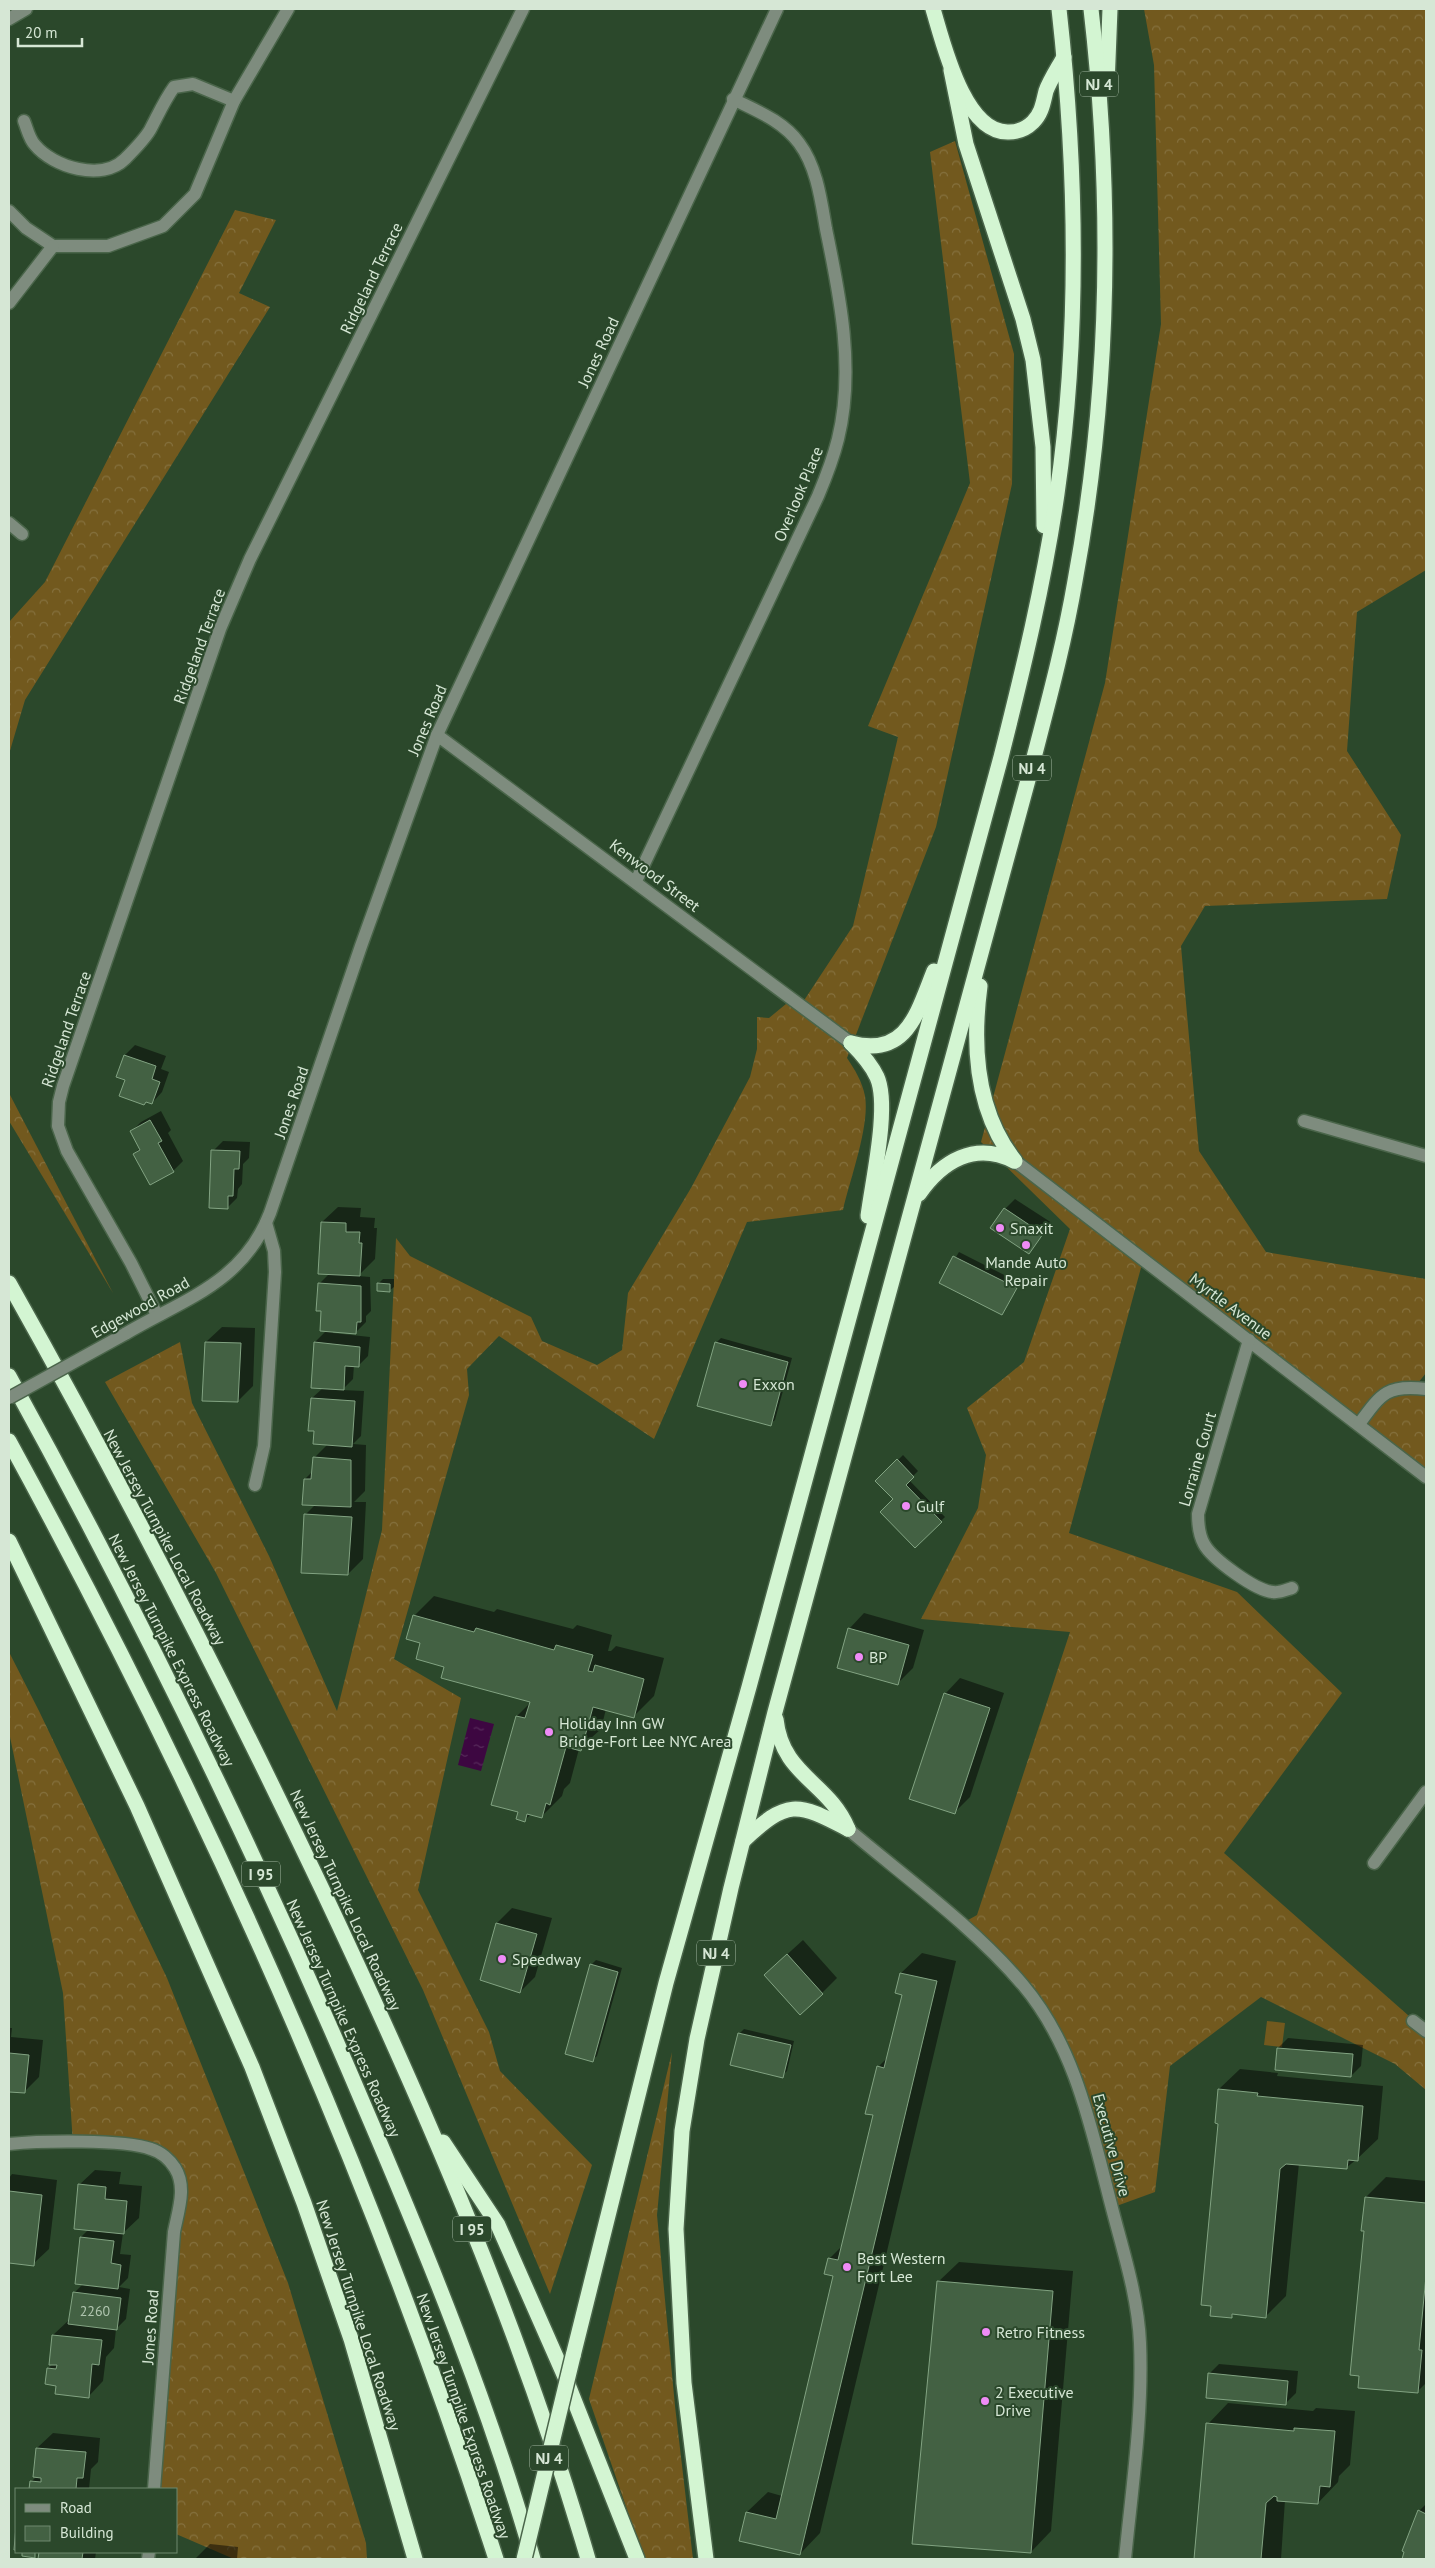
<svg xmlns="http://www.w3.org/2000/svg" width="1435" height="2568" viewBox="0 0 1435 2568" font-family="'PT Sans',sans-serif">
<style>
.forest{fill:url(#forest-crowns)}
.park{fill:#72591e}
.water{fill:url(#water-ripples)}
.shadow{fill:#0007}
.building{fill:#436143;stroke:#82a382}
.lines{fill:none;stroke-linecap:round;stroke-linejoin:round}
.minor-casing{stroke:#4a654a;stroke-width:15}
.highway-casing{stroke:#4a654a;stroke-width:18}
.minor{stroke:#7e8c7e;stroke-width:12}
.highway{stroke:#d3f5d2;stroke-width:15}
.minor-bridge-casing{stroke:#4a654a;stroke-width:15;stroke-linecap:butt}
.highway-bridge-casing{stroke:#4a654a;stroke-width:18;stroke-linecap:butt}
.minor-bridge{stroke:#7e8c7e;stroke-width:12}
.highway-bridge{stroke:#d3f5d2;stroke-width:15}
.poi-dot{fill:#ef8bf6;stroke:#2b482b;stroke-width:2}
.labels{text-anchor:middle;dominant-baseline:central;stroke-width:4;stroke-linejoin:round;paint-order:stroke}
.number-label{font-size:14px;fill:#b1c6b0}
.shield{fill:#2b482b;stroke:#a3b7a2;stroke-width:1}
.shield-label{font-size:15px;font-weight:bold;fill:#d6e7d5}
.street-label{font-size:16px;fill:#d6e7d5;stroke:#2b482b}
.poi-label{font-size:16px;fill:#d6e7d5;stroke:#2b482b;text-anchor:start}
</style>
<defs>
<pattern id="forest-crowns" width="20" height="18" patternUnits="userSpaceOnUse" patternTransform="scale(1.25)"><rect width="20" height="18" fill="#72591e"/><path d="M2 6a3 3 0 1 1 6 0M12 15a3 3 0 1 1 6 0" fill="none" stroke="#85713e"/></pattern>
<pattern id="water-ripples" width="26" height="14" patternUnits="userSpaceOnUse" patternTransform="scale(1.25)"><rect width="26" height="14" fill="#3d0741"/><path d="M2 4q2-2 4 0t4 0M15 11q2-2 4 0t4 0" fill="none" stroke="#582b5c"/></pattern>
</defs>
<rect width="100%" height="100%" fill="#2b482b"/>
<g class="forest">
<polygon points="1144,9 1426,9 1426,570 1357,612 1347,751 1401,835 1387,899 1205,906 1181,946 1199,1151 1266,1252 1426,1279 1426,1373 1418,1383 1426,1391 1426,1473 1142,1264 1069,1533 1237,1592 1342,1693 1224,1853 1426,2031 1426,2090 1395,2064 1261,1997 1170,2066 1155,2192 1111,2208 1081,2092 1045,2015 961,1924 977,1915 1070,1632 921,1619 978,1508 986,1455 967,1408 1024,1362 1070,1229 981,1142 1105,683 1161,324 1154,65"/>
<path d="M955 141 1014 354 1012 484 936 827 847 1058C855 1070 862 1081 865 1096 870 1126 850 1179 843 1210L747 1222 654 1439 499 1336 467 1369 469 1395 394 1659 461 1698 418 1890 489 2032 500 2071 592 2165 550 2294 423 1990 216 1573 105 1382 180 1342 192 1403 269 1556 337 1711 382 1530 396 1238 410 1256 531 1317 542 1341 597 1365 622 1350 628 1293 691 1188 750 1077 757 1049V1017L769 1018 792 999 801 1005 853 926 898 737 868 726 970 483 930 152Z"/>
<polygon points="235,210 276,220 239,293 270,307 25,700 9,754 9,622 45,582"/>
<polygon points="9,1093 113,1293 9,1121"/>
<polygon points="9,1652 39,1711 167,1978 288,2283 366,2543 367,2559 234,2559 176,2534 176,2489 154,2489 181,2185 152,2149 73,2144 63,1993 9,1732"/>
<polygon points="672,2052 657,2215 675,2406 693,2559 644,2559 589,2399"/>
</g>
<polygon class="park" points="1267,2021 1285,2023 1282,2047 1264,2045"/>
<polygon class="water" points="470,1718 494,1724 481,1771 458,1765"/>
<g class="shadow">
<polygon points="135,1045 166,1056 161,1069 169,1072 162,1092 152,1103 126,1080 125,1055"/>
<polygon points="161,1111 171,1130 168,1133 183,1161 173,1171 134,1154 140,1148 131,1132 141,1122"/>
<polygon points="223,1141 250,1142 249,1158 243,1164 242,1184 238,1189 237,1198 227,1208 213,1151"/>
<polygon points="1015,1199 1052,1223 1029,1252 1005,1209"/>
<polygon points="338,1207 361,1208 360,1217 375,1218 374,1228 377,1228 375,1259 358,1276 370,1277 371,1311 366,1316 366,1322 356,1332 333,1331 333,1333 370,1337 368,1356 358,1366 354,1365 353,1379 342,1390 364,1391 361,1436 353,1444 366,1445 365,1491 354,1502 366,1502 363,1559 348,1574 305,1515 316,1504 305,1479 313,1471 314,1458 328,1444 316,1430 312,1398 323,1388 315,1342 327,1330 319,1284 330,1273 322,1222"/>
<polygon points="959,1252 1020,1283 1002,1314 940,1283"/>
<polygon points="383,1279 394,1279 394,1287 389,1291 379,1283"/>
<polygon points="222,1327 255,1328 253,1386 238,1401 206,1342"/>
<polygon points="721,1338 792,1358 775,1420 770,1424 716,1343"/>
<polygon points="903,1455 918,1471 909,1480 945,1517 915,1546 895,1499 877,1481"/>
<polygon points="434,1596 494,1612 497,1609 573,1629 577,1625 612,1635 608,1651 611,1651 616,1646 664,1658 654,1696 633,1717 606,1709 601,1729 579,1749 570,1783 564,1789 562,1796 542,1816 531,1814 524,1821 519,1811 517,1716 532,1701 446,1666 422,1642 414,1616"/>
<polygon points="864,1613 924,1630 913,1668 898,1683 849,1629"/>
<polygon points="960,1678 1004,1693 970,1797 955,1812 945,1694"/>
<polygon points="512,1908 552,1918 535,1977 520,1992 497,1923"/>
<polygon points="803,1940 837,1978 822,1993 781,1960"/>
<polygon points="922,1953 956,1961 820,2533 800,2554 747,2512 768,2492 782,2496 835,2275 829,2259 843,2245 874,2115 878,2067 888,2057 903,1994 897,1992 901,1973"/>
<polygon points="596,1960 622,1968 597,2056 592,2060 591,1965"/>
<polygon points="9,2028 12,2028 11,2037 43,2040 39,2077 24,2092 9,2090"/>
<polygon points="744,2029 794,2041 787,2071 782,2076 739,2034"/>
<polygon points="1288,2038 1363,2045 1361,2066 1351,2076 1278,2048"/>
<polygon points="1240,2069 1278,2073 1277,2076 1383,2086 1378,2139 1357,2159 1346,2168 1299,2163 1286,2296 1266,2316 1235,2313 1232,2316 1219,2122 1219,2089"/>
<polygon points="95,2170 121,2172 119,2184 142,2186 139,2218 123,2233 120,2254 131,2255 128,2278 119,2287 130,2289 126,2319 116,2329 114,2348 106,2357 103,2381 88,2397 57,2385 48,2368 53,2364 50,2364 53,2335 69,2320 74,2293 83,2284 81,2237 89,2229 79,2185"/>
<polygon points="12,2174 57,2180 49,2249 33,2264 9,2261 9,2178"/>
<polygon points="1386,2177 1426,2181 1426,2383 1417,2392 1365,2229 1366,2197"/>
<polygon points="959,2262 1073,2271 1051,2531 1031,2552 938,2282"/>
<polygon points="1219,2364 1298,2371 1296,2393 1286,2403 1209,2374"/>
<polygon points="1228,2403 1313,2411 1316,2408 1355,2411 1350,2465 1339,2476 1338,2482 1318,2503 1285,2500 1281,2559 1195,2559 1208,2424"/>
<polygon points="53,2433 100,2438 98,2462 91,2469 89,2489 30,2489 31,2482 37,2476 37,2448"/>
<polygon points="1426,2504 1426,2559 1403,2559 1419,2511"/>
<polygon points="210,2544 238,2547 237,2559 195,2559"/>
<polygon points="40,2552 96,2552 95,2559 39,2559"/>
</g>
<g class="building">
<polygon points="124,1055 156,1066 152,1079 160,1082 152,1104 146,1102 144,1105 119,1096 125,1080 116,1077"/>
<polygon points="150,1120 162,1141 158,1143 174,1172 150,1185 133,1154 140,1150 130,1131"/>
<polygon points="211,1150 240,1151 239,1169 234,1169 233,1196 228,1196 228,1209 209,1208"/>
<polygon points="1004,1208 1043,1234 1029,1254 990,1228"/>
<polygon points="321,1222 346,1223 346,1232 360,1232 359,1243 362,1243 360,1276 318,1274"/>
<polygon points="953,1256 1017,1288 1002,1315 939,1283"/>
<polygon points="318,1283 361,1286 361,1322 357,1322 356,1334 320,1331 321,1311 316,1311"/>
<polygon points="377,1283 390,1284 390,1292 377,1291"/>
<polygon points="205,1342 241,1343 238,1402 202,1401"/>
<polygon points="314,1342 360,1347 359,1367 345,1366 344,1390 311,1388"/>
<polygon points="715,1342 788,1362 771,1426 697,1406"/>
<polygon points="311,1398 355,1401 352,1447 313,1444 314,1431 308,1431"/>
<polygon points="313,1457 351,1460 351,1507 302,1505 304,1479 311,1479"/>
<polygon points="897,1459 914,1477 906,1485 942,1522 915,1548 880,1512 893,1499 875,1481"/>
<polygon points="304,1514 352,1517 348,1575 301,1573"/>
<polygon points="413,1615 474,1632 476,1628 554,1650 556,1645 593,1655 588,1671 593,1672 595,1665 644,1679 634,1718 593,1707 581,1751 566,1747 550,1805 546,1803 542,1818 527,1814 525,1822 516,1819 518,1812 491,1805 516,1716 525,1718 530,1702 441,1678 444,1667 416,1659 420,1643 406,1639"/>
<polygon points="848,1628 909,1645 898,1685 837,1668"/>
<polygon points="944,1693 990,1708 955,1814 909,1799"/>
<polygon points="496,1923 537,1934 520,1993 480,1980"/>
<polygon points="787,1954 823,1994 800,2015 764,1975"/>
<polygon points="590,1964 618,1972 593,2062 565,2054"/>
<polygon points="900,1973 937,1981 800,2555 739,2541 746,2512 776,2519 833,2276 824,2274 828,2258 838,2260 873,2115 865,2114 877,2066 884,2068 902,1995 895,1993"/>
<polygon points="738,2033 791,2045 783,2078 730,2065"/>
<polygon points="1277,2048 1353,2054 1351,2077 1275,2070"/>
<polygon points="9,2053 29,2055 25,2093 9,2092"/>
<polygon points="1218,2089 1258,2093 1257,2096 1363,2106 1358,2161 1348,2160 1347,2169 1286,2164 1280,2169 1266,2318 1232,2314 1232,2318 1210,2316 1211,2306 1201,2305 1218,2124 1215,2123"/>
<polygon points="78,2184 106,2187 105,2199 127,2201 124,2234 74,2229"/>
<polygon points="9,2191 42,2195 34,2266 9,2263"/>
<polygon points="1365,2197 1426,2203 1426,2276 1419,2350 1422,2350 1418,2393 1358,2388 1359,2376 1350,2375 1364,2231 1361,2231"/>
<polygon points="80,2237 114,2241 111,2263 121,2265 118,2289 75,2284"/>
<polygon points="937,2281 1053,2291 1031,2553 912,2544"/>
<polygon points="73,2292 121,2298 117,2330 68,2324"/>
<polygon points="52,2335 102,2340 99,2365 92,2364 89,2398 55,2394 56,2386 45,2384 47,2368 56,2369 57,2365 49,2365"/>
<polygon points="1208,2373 1288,2381 1286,2405 1206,2398"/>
<polygon points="1206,2423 1294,2431 1294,2428 1335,2431 1330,2487 1320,2486 1318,2504 1277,2501 1277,2497 1274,2496 1266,2503 1261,2559 1194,2559"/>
<polygon points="36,2448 86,2452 83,2478 77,2478 76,2489 29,2489 30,2481 41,2482 41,2478 33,2477"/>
<polygon points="1418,2510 1426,2514 1426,2559 1402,2559 1404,2552 1402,2551"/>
<polygon points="16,2526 16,2550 14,2550"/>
<polygon points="22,2552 35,2552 35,2558 22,2556"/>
<polygon points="39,2552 38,2552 83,2552 82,2559 38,2559"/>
</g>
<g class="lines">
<defs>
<g id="minor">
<polyline points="9,19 26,9"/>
<path d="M24 121C27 128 29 139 35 145 53 167 102 182 125 159 133 151 144 140 150 130 158 115 164 101 174 87L193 84 234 101"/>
<polyline points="9,211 26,228 53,246 108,246 163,226 195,194 234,101 288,9"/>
<polyline points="9,303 53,246"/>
<polyline points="9,523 22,534"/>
<polyline points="437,735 851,1043"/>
<path d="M636 881 818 496C826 477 833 459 838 439 855 370 840 296 826 229 821 200 817 167 799 143 783 121 757 111 733 99"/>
<polyline points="1304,1121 1426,1156"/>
<polyline points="1015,1161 1426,1477"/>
<polyline points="157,1315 131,1263 67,1151 58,1126 59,1102 63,1086 220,629 250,559 523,9"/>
<path d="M125 1334C184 1299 243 1283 270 1213L361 946 437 735 777 9"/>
<path d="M1249 1340 1198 1514C1198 1525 1199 1535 1204 1544 1212 1559 1256 1591 1273 1592 1279 1593 1286 1590 1292 1588"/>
<path d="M1359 1424C1381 1394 1387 1384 1426 1389"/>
<polyline points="255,1485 264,1446 275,1272 274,1251 266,1223"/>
<path d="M848 1829C906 1878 974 1927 1023 1985 1077 2049 1092 2133 1113 2212 1124 2254 1138 2298 1140 2343 1143 2415 1132 2487 1125 2559"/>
<polyline points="1374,1863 1426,1792"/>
<polyline points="1413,2021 1426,2031"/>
<path d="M9 2144C40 2141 123 2139 151 2149 161 2152 170 2160 175 2168 187 2187 178 2211 174 2232L154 2489"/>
<polyline points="148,2559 149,2552"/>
</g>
<g id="highway">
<path d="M933 9C943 42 964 134 1009 132 1018 132 1026 129 1033 122 1042 113 1043 103 1046 91 1050 80 1058 68 1064 57"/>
<polyline points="951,70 966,144 1023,319 1033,360 1043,447 1044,526"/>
<polyline points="1107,85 1110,9"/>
<path d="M980 986C972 1047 976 1112 1015 1161"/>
<path d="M851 1043C861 1053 871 1064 877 1077 890 1106 872 1183 868 1216"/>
<path d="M851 1043C907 1058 917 1013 934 971"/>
<path d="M919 1194C942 1161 975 1141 1014 1161"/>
<path d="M9 1283C121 1482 225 1685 323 1891 425 2107 521 2329 588 2559"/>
<path d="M9 1376C140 1614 259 1858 365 2108 428 2255 489 2405 533 2559"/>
<path d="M9 1441C204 1798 371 2172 496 2559"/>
<polyline points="9,1541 137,1806 252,2067 304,2203 351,2339 415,2559"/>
<path d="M776 1719C782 1776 829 1782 848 1829"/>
<path d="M743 1841C788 1799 796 1802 848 1829"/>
<polyline points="443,2142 498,2225 565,2377 637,2559"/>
<path d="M573 2356 666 1983 749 1687 1001 757C1023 670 1044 583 1057 494 1080 333 1077 170 1059 9"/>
<path d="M706 2559 684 2383 676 2229 682 2131 697 2039 731 1888 775 1712 1031 769C1047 707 1064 645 1075 581 1110 392 1113 200 1091 9"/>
</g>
</defs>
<use href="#minor" class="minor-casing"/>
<use href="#highway" class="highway-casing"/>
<use href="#minor" class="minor"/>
<use href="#highway" class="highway"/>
<defs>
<polyline id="minor-bridge" points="9,1398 125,1334"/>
<polyline id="highway-bridge" points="524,2559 573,2356"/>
</defs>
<use href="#minor-bridge" class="minor-bridge-casing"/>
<use href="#highway-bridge" class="highway-bridge-casing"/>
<use href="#minor-bridge" class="minor-bridge"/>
<use href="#highway-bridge" class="highway-bridge"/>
</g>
<g class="poi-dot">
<circle cx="1000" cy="1228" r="5"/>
<circle cx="1026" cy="1245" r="5"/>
<circle cx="743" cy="1384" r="5"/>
<circle cx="906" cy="1506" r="5"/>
<circle cx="859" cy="1657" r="5"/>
<circle cx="549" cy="1732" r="5"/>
<circle cx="502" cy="1959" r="5"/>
<circle cx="847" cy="2267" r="5"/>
<circle cx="986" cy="2332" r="5"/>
<circle cx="985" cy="2401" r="5"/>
</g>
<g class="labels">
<g class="number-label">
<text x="95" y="2311">2260</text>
</g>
<g class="shield">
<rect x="1080" y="71.5" width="38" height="25" rx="4"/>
<rect x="1013" y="755.5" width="38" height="25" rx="4"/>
<rect x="242" y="1861.5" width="38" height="25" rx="4"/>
<rect x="697" y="1940.5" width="38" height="25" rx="4"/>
<rect x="453" y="2216.5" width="38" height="25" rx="4"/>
<rect x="530" y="2445.5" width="38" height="25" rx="4"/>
</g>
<g class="shield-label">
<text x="1099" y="84">NJ 4</text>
<text x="1032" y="768">NJ 4</text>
<text x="261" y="1874">I 95</text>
<text x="716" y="1953">NJ 4</text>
<text x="472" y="2229">I 95</text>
<text x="549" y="2458">NJ 4</text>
</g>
<g class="street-label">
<text transform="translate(371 278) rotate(-64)">Ridgeland Terrace</text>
<text transform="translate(598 352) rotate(-65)">Jones Road</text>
<text transform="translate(798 494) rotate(-67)">Overlook Place</text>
<text transform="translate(199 646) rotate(-70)">Ridgeland Terrace</text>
<text transform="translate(427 720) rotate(-67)">Jones Road</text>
<text transform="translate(655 875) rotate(37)">Kenwood Street</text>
<text transform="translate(66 1029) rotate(-71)">Ridgeland Terrace</text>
<text transform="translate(291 1102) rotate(-71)">Jones Road</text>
<text transform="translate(1231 1306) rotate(37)">Myrtle Avenue</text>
<text transform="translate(140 1307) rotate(-29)">Edgewood Road</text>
<text transform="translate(1197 1459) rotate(-74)">Lorraine Court</text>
<text transform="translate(165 1537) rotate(62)">New Jersey Turnpike Local Roadway</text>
<text transform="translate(172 1650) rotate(63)">New Jersey Turnpike Express Roadway</text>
<text transform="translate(346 1900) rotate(65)">New Jersey Turnpike Local Roadway</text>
<text transform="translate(344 2018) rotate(66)">New Jersey Turnpike Express Roadway</text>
<text transform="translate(1112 2145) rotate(75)">Executive Drive</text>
<text transform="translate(359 2315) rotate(72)">New Jersey Turnpike Local Roadway</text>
<text transform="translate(150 2327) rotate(-86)">Jones Road</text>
<text transform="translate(464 2416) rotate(71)">New Jersey Turnpike Express Roadway</text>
</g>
<g class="poi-label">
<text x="1010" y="1228">Snaxit</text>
<text x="1026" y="1262" text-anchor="middle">Mande Auto<tspan x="1026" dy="18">Repair</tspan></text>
<text x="753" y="1384">Exxon</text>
<text x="916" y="1506">Gulf</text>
<text x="869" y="1657">BP</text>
<text x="559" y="1723">Holiday Inn GW<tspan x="559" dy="18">Bridge-Fort Lee NYC Area</tspan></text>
<text x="512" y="1959">Speedway</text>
<text x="857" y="2258">Best Western<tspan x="857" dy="18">Fort Lee</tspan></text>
<text x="996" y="2332">Retro Fitness</text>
<text x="995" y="2392">2 Executive<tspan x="995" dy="18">Drive</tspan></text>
</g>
</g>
<rect width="1435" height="2568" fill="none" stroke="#d6e7d5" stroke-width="20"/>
<rect x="15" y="2488" width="162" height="65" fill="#2b482b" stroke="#6f886f"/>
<rect x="25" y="2504" width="25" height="8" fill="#7e8c7e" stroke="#6f886f"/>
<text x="60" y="2513" font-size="15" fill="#d6e7d5">Road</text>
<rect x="25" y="2526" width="25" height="15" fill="#436143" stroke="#6f886f"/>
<text x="60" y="2538" font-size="15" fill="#d6e7d5">Building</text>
<path d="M18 38v8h64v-8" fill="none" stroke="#d6e7d5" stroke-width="2.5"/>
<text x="25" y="38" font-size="15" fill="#d6e7d5" stroke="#2b482b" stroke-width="4" paint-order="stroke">20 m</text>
</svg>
